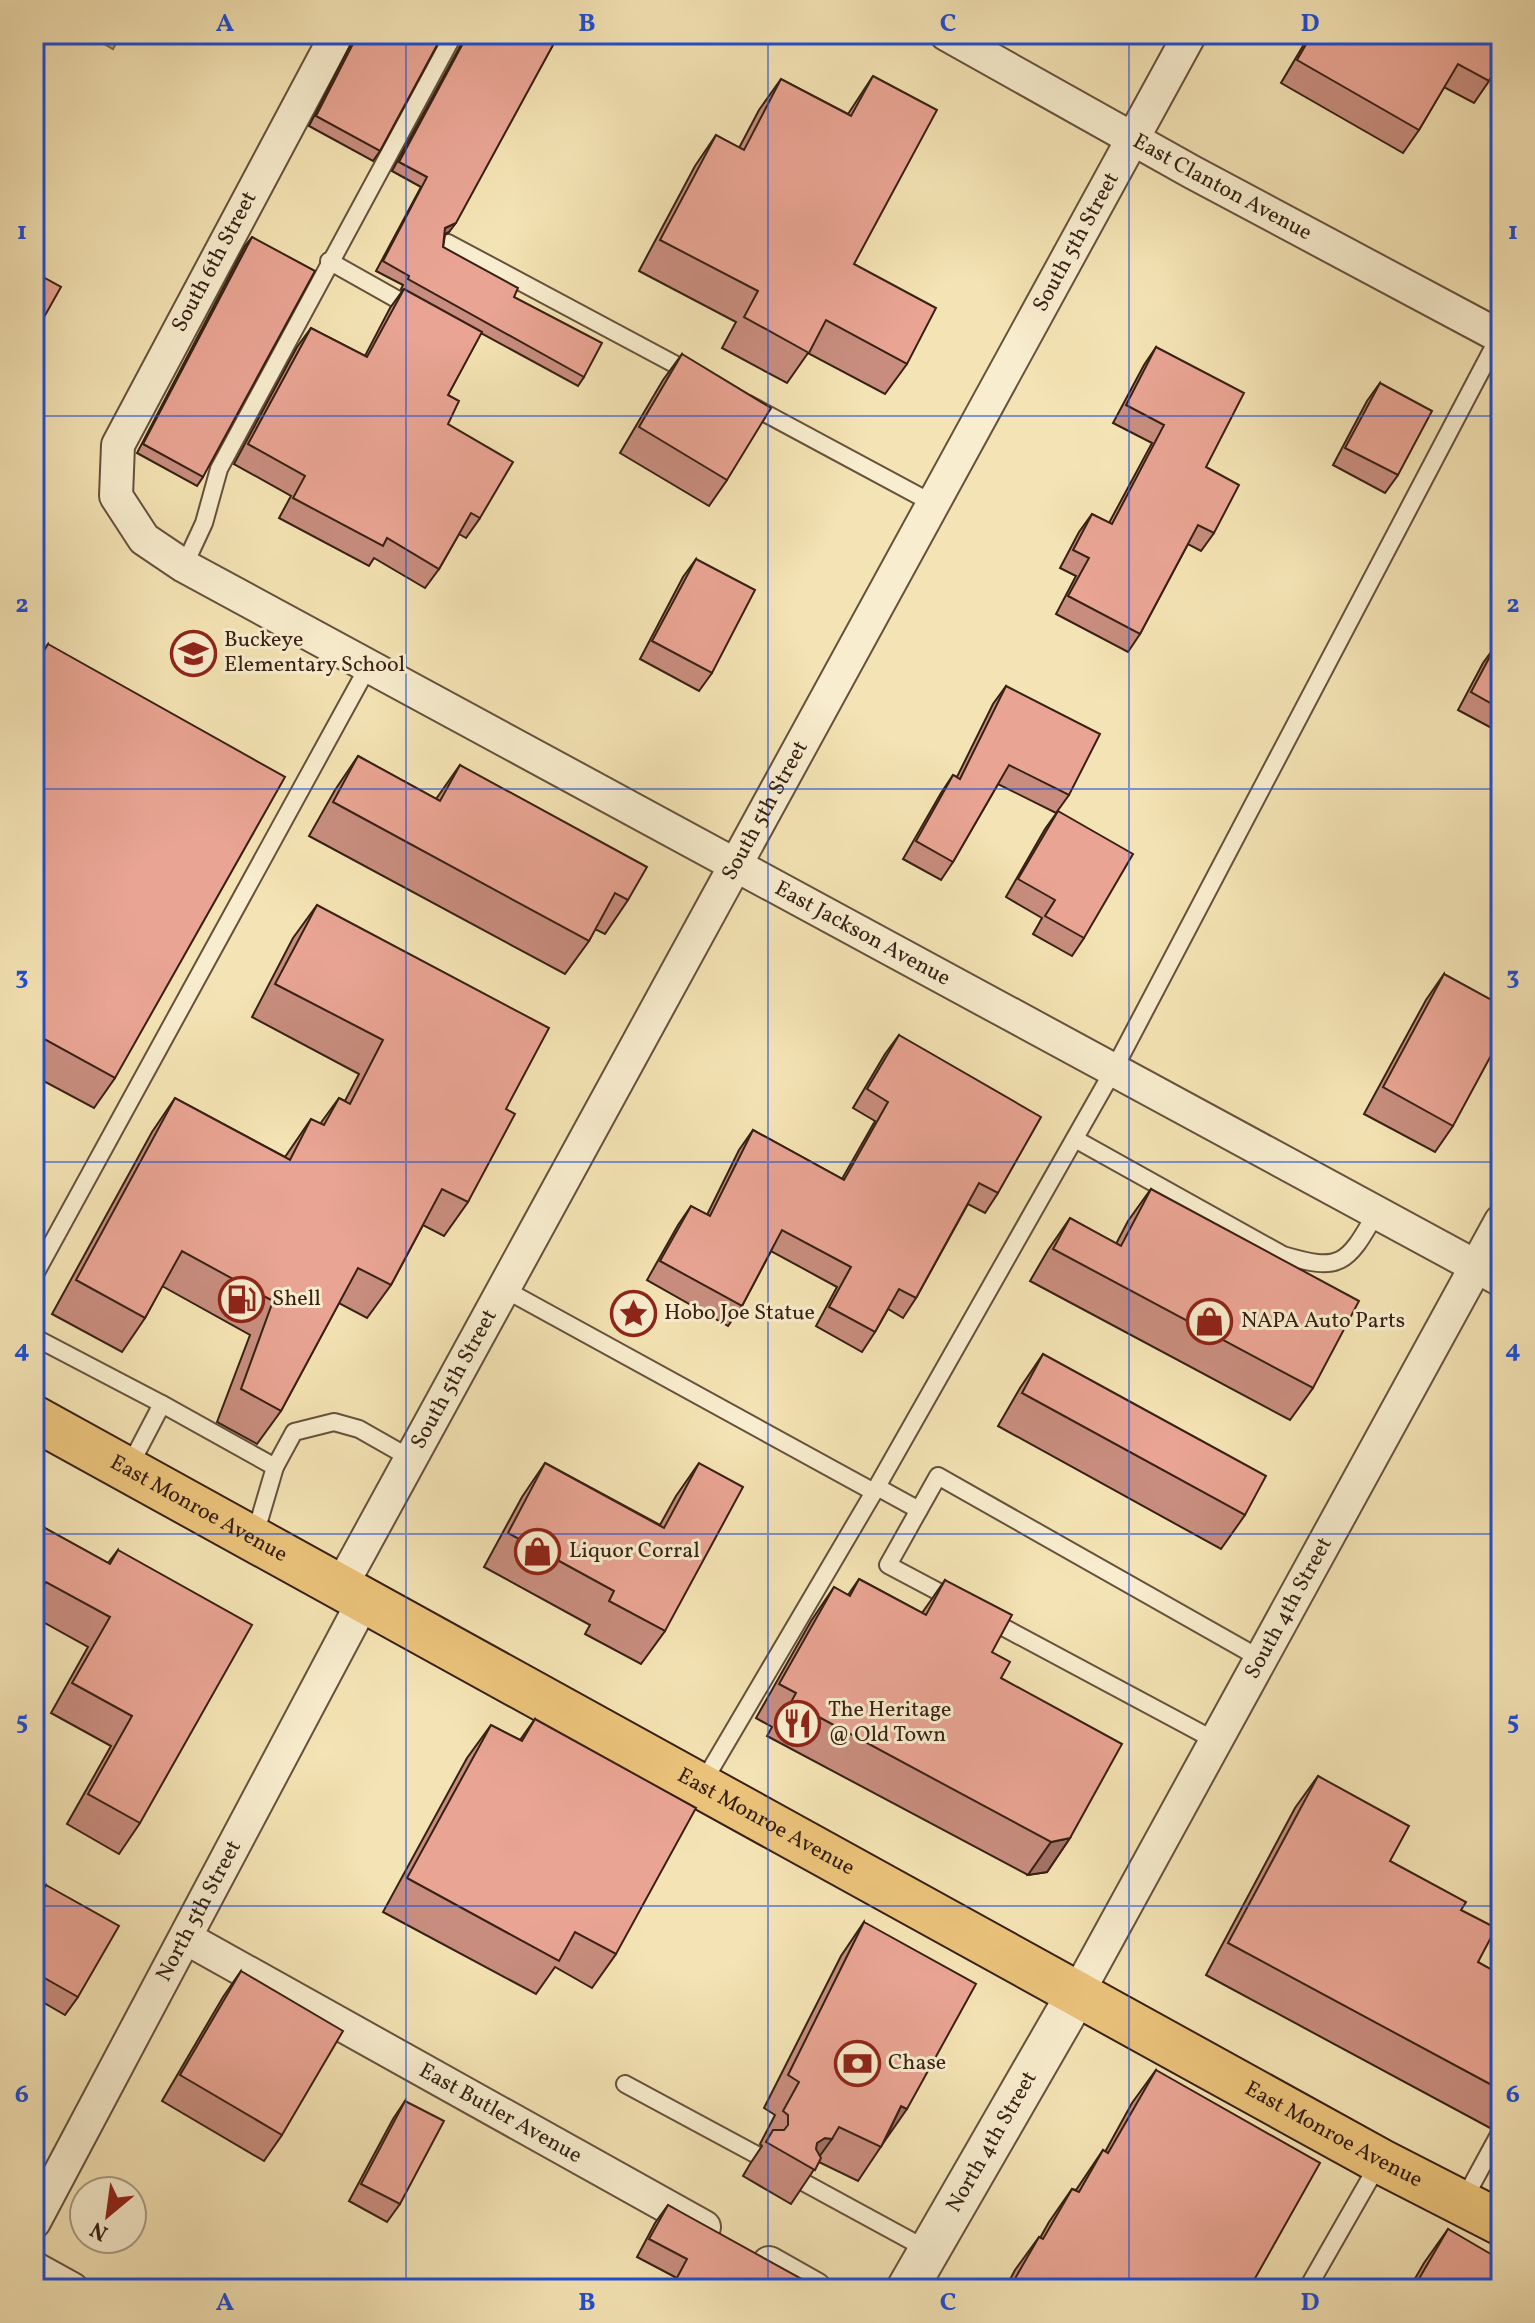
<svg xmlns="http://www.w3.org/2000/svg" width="1535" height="2323" viewBox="0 0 1535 2323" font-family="Vollkorn,serif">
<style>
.green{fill:#bbc48d;stroke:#797250;stroke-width:2}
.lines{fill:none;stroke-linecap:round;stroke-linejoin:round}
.service-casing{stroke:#66513c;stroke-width:20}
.minor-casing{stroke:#66513c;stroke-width:36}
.tertiary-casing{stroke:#66513c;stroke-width:44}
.primary-casing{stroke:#372014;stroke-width:48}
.service{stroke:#f8edce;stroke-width:16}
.minor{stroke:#f8edce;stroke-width:32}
.tertiary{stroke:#f8edce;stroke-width:40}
.primary{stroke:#eac27a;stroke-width:44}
.wall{fill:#c88d7e;stroke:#372014;stroke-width:2}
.shaded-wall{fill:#a37367;stroke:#372014;stroke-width:2}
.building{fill:#e9a493;stroke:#372014;stroke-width:2}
.grid{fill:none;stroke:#1d4ed8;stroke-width:2;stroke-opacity:0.55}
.labels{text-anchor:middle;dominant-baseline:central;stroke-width:6;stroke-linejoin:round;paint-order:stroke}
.street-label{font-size:22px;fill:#372014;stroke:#f8edce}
.poi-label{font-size:22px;fill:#372014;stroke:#f8edce;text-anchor:start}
.neatline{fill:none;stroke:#1d4ed8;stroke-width:3}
.grid-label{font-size:26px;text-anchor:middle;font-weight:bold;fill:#1d4ed8}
</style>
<rect width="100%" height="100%" fill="#f4e3b4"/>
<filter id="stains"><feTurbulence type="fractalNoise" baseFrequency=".0025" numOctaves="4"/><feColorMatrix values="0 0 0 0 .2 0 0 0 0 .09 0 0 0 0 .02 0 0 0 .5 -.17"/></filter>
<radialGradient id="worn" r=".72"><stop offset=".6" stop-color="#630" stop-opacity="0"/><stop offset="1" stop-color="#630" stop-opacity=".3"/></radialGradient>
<polygon class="green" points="87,34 121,34 113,49"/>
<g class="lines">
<defs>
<g id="service">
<polyline points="448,243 693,374"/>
<polyline points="329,261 416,310"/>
<polyline points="748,404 934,504"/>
<polyline points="184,566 204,523 219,469 454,34"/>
<path d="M1075 1139 1283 1255C1340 1272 1347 1265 1376 1213"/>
<polyline points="34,1276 369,665"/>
<polyline points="504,1289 874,1492"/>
<polyline points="34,1337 162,1404"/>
<polyline points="275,1467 294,1432 334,1422 359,1429 410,1458"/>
<polyline points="128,1469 162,1404 275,1467 254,1538"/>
<polyline points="877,1487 919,1510"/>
<polyline points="954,1600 888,1565 938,1476 1261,1659"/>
<polyline points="988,1619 1216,1741"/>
<polyline points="702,1784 874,1492 1113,1071 1501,333"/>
<polyline points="625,2084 755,2154"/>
<polyline points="803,2182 928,2250"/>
<polyline points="1463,2201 1501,2131"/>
<polyline points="1307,2289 1379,2163"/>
</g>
<g id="minor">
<path id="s1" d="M337 34 118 445 116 496 144 539 184 566 1501 1280"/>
<path id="s2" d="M946 34 1192 172 1501 337"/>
<path id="s3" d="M340 1588 1190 34"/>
<path id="s4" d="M186 1938 704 2227"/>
<path id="s5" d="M1077 1994 1501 1221"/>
<path id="s6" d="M34 2222 364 1600"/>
<polyline points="769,2263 815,2289"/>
<polyline points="34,2268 72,2289"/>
</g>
<g id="tertiary">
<path id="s7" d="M907 2289 1077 1994"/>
</g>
<g id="primary">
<path id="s8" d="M34 1418 1380 2161 1501 2223"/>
</g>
</defs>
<use href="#service" class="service-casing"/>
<use href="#minor" class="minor-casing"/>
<use href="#tertiary" class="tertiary-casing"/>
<use href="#primary" class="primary-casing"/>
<use href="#service" class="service"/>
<use href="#minor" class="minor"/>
<use href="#tertiary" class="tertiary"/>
<use href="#primary" class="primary"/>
</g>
<g class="wall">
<polygon points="356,34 443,34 380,151 373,161 309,126"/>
<polygon points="463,34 559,34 449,232 445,235 443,247 514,297 584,377 578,386 481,333 448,395 448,424 480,518 466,538 459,534 439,569 425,588 374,558 369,566 279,518 291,496 234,464 297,347 311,328 365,356 390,308 403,290 401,289 403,285 376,271 421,187 392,171 464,39"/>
<polygon points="1310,34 1501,34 1489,81 1474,103 1444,87 1419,130 1403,153 1281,83"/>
<polygon points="873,76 854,264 907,364 885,394 808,353 787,383 722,348 736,322 639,271 695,166 716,135 739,148 759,110 781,79 848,114"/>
<polygon points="252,237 203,477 197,486 137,453 245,246"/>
<polygon points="1156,347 1206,467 1214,533 1201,551 1188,544 1140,634 1128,652 1056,614 1076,576 1060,568 1079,532 1092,514 1109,523 1152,443 1113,423 1144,365"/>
<polygon points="682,354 727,480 709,506 620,453 663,380"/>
<polygon points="1380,383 1398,475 1385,493 1333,465 1367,401"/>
<polygon points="696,559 712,673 699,691 640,659 683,577"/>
<polygon points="48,644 115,1078 94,1108 34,1076 34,664"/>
<polygon points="1496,645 1501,648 1501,733 1458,710 1483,663"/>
<polygon points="1006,686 1069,795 1056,813 998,784 953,862 941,880 903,859 941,793 953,775 957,777 993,704"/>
<polygon points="358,756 436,799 460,765 628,900 605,934 595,929 589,941 565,974 309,836 335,790"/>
<polygon points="1058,811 1084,938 1072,956 1033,934 1042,918 1006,897 1045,829"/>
<polygon points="317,905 506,1109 468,1202 444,1236 423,1225 391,1285 367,1318 339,1303 281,1411 257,1444 217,1422 250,1335 162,1286 145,1318 122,1352 52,1314 152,1132 175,1098 285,1157 311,1119 320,1124 339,1098 345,1101 359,1074 252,1017 293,938"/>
<polygon points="1444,974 1453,1126 1435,1152 1364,1114 1426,1000"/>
<polygon points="899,1035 998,1193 985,1213 968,1204 916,1298 903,1318 888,1309 875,1332 862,1352 816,1326 837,1287 771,1251 742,1306 728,1326 647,1280 678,1225 691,1206 707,1215 739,1150 753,1130 842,1179 875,1121 853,1108 885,1054"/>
<polygon points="1151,1189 1313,1388 1290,1420 1030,1281 1048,1250 1070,1218 1116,1244 1128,1221"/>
<polygon points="1043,1354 1245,1515 1221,1549 998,1426 1020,1388"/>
<polygon points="545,1463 660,1525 676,1496 699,1463 665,1631 641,1664 585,1634 590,1625 484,1567 522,1497"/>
<polygon points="34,1522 108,1563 118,1550 140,1823 119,1854 67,1824 111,1746 51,1713 88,1647 34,1617"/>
<polygon points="859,1579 922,1613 945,1580 992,1652 1001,1678 1070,1838 1047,1872 1028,1875 767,1736 772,1727 756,1718 811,1621 834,1587 848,1595"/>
<polygon points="535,1719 616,1954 592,1988 555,1967 536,1994 383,1912 467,1758 491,1725 520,1740"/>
<polygon points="1318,1776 1390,1861 1461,1910 1478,1962 1501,1975 1501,2122 1496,2121 1490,2128 1206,1975 1295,1808"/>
<polygon points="46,1885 78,1997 65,2015 34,1997 34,1902"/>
<polygon points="864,1922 884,2142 858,2181 819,2162 791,2204 743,2176 750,2164 762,2146 760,2144 775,2115 764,2108 841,1956"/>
<polygon points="241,1971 282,2135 264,2161 162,2101 223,1997"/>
<polygon points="1156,2070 1249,2289 1005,2289 1015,2270 1039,2237 1040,2238 1049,2222 1072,2189 1076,2190 1103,2150 1105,2152 1132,2103"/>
<polygon points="405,2101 400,2204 387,2222 349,2201 393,2119"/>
<polygon points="668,2205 803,2289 668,2289 675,2277 637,2257 655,2223"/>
<polygon points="1448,2229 1501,2289 1409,2289 1424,2263"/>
</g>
<g class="shaded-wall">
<polygon points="456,223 449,232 439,237 445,228"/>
<polygon points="1070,1838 1047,1872 1028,1875 1051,1842"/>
<polygon points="901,2106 907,2109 884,2142"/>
<polygon points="1501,2113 1501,2122 1496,2121 1490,2128"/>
<polygon points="825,2138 832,2139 811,2168 817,2143"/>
</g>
<g class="building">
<polygon points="358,34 443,34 380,151 316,116"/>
<polygon points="468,34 559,34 456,223 445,228 443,247 518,288 514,297 602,343 584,377 408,279 409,276 383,261 427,177 399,162"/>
<polygon points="1312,34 1501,34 1501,58 1489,81 1458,64 1419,130 1297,60"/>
<polygon points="873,76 937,110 854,264 936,308 907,364 826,320 809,353 744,317 758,291 660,240 716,135 744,150 781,79 851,116"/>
<polygon points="252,237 315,271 203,477 143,444"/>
<polygon points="34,272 61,287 34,335"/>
<polygon points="404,289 482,332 448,395 459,401 448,424 513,462 480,518 471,513 439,569 387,538 383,546 293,498 305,476 248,444 311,328 367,357"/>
<polygon points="1156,347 1244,393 1206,467 1239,485 1214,533 1198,525 1140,634 1068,596 1089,558 1073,550 1092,514 1112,524 1164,425 1126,405"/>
<polygon points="682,354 771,408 727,480 639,427"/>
<polygon points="1380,383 1432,411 1398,475 1345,448"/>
<polygon points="696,559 755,590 712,673 652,641"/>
<polygon points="48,644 285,777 115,1078 39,1036 34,1044 34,668"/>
<polygon points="1496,645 1501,648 1501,709 1471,692"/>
<polygon points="1006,686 1100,734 1069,795 1009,765 953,862 916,841 953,775 960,779"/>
<polygon points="358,756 440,801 460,765 647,867 628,900 615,893 589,941 333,802"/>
<polygon points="1058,811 1133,854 1084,938 1045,916 1055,900 1018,879"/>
<polygon points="317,905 549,1028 506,1109 515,1114 468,1202 442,1189 391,1285 358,1268 281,1411 241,1389 273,1301 182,1251 145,1318 76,1280 175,1098 290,1160 311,1119 324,1125 339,1098 350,1104 383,1040 275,984"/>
<polygon points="1444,974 1501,1005 1501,1037 1453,1126 1383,1087"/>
<polygon points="899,1035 1041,1117 998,1193 979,1183 916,1298 899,1289 875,1332 829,1307 851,1267 782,1230 742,1306 660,1261 691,1206 710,1216 753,1130 844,1180 888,1102 867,1089"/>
<polygon points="1151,1189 1359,1301 1313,1388 1053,1249 1070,1218 1121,1246"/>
<polygon points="1043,1354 1266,1476 1245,1515 1022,1393"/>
<polygon points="545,1463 664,1528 699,1463 743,1487 665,1631 609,1601 614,1591 508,1533"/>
<polygon points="34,1522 110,1564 118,1550 252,1625 140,1823 88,1794 132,1716 72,1683 110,1617 46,1582 34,1602"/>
<polygon points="859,1579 926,1615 945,1580 1012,1615 992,1652 1010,1662 1001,1678 1122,1744 1070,1838 1051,1842 791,1702 796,1693 779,1684 834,1587 850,1596"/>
<polygon points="535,1719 696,1808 616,1954 575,1932 559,1961 407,1878 491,1725 522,1741"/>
<polygon points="1318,1776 1409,1826 1390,1861 1466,1902 1461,1910 1496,1928 1478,1962 1501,1975 1501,2090 1228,1943"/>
<polygon points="46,1885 119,1926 78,1997 34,1972 34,1937 37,1931 34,1929 34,1906"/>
<polygon points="864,1922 976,1984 907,2109 901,2106 881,2147 839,2127 832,2139 825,2138 817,2143 816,2149 821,2158 815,2170 766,2142 773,2130 784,2130 788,2125 788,2115 783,2111 799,2082 788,2075"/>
<polygon points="241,1971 343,2031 282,2135 180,2075"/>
<polygon points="1156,2070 1320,2163 1249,2289 1009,2289 1039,2237 1043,2239 1072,2189 1079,2192 1103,2150 1108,2153"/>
<polygon points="405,2101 444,2121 400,2204 361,2184"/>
<polygon points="668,2205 807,2282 803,2289 671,2289 687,2259 649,2239"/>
<polygon points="1448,2229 1501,2260 1501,2289 1413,2289"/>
</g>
<path class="grid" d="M406 34V2289M768 34V2289M1129 34V2289M34 416H1501M34 789H1501M34 1162H1501M34 1534H1501M34 1906H1501"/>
<defs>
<symbol id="school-ring" viewBox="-11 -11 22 22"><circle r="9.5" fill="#f8edce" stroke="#8f2418" stroke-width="1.5"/><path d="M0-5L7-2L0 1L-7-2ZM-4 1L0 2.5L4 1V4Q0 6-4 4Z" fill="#8f2418"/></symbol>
<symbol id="fuel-ring" viewBox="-11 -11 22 22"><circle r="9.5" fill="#f8edce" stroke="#8f2418" stroke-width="1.5"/><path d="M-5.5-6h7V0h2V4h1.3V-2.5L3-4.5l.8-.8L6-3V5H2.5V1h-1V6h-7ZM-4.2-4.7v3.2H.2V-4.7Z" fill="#8f2418"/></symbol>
<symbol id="sight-ring" viewBox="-11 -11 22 22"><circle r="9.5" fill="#f8edce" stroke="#8f2418" stroke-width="1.5"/><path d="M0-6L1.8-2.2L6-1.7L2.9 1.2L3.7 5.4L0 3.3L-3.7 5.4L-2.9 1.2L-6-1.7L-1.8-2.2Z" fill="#8f2418"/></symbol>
<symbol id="shop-ring" viewBox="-11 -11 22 22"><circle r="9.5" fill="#f8edce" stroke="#8f2418" stroke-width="1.5"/><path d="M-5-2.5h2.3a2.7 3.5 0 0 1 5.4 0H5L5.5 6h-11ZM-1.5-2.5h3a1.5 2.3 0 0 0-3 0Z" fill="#8f2418"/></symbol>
<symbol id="restaurant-ring" viewBox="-11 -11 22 22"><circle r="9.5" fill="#f8edce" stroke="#8f2418" stroke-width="1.5"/><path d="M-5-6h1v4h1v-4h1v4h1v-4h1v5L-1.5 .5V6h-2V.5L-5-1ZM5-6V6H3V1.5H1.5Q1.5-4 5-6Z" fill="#8f2418"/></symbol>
<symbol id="bank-ring" viewBox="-11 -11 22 22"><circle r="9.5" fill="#f8edce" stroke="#8f2418" stroke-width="1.5"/><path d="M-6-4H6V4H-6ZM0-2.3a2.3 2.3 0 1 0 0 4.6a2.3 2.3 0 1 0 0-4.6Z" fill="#8f2418"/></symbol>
</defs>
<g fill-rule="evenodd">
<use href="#school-ring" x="168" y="628" width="51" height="51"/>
<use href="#fuel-ring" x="216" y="1274" width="51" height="51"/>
<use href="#sight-ring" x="608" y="1288" width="51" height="51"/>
<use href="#shop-ring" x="1184" y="1296" width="51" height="51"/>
<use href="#shop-ring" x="512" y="1526" width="51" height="51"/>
<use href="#restaurant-ring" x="772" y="1698" width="51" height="51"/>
<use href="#bank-ring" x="832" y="2038" width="51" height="51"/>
</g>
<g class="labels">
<g class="street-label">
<text stroke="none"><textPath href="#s2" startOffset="316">East Clanton Avenue</textPath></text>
<text stroke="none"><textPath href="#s3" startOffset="1534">South 5th Street</textPath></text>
<text transform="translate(215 262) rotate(-62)">South 6th Street</text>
<text stroke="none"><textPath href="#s3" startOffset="886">South 5th Street</textPath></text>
<text stroke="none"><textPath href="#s1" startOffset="1388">East Jackson Avenue</textPath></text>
<text stroke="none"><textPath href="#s3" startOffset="238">South 5th Street</textPath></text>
<text stroke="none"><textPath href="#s8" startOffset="188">East Monroe Avenue</textPath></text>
<text stroke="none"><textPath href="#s5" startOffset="440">South 4th Street</textPath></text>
<text stroke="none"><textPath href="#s8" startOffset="836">East Monroe Avenue</textPath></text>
<text stroke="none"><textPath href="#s6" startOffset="352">North 5th Street</textPath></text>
<text stroke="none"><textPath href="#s4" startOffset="360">East Butler Avenue</textPath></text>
<text stroke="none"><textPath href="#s8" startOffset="1484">East Monroe Avenue</textPath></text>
<text stroke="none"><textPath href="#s7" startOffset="170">North 4th Street</textPath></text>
</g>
<g class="poi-label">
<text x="224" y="640">Buckeye<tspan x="224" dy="25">Elementary School</tspan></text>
<text x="272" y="1299">Shell</text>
<text x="664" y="1313">Hobo Joe Statue</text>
<text x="1241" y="1321">NAPA Auto Parts</text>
<text x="569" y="1551">Liquor Corral</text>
<text x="828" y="1710">The Heritage<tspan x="828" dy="25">@ Old Town</tspan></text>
<text x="888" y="2063">Chase</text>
</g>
</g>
<rect width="1535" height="2323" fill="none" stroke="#f4e3b4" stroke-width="88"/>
<g transform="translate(108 2215) rotate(209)"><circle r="38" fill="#f8edce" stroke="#ab9b84" stroke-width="2"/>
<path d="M0-6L14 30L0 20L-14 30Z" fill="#8f2418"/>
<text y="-12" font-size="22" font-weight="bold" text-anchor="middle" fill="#372014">N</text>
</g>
<rect x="44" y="44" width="1447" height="2235" class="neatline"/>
<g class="grid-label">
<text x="225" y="31">A</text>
<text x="587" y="31">B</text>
<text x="948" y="31">C</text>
<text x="1310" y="31">D</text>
<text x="22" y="239">1</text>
<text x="1513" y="239">1</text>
<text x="22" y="612">2</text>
<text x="1513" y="612">2</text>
<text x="22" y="984">3</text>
<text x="1513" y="984">3</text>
<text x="22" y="1357">4</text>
<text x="1513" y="1357">4</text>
<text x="22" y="1729">5</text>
<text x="1513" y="1729">5</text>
<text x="22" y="2102">6</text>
<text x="1513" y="2102">6</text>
<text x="225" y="2310">A</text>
<text x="587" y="2310">B</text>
<text x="948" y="2310">C</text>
<text x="1310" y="2310">D</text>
</g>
<rect width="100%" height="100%" filter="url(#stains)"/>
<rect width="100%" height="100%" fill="url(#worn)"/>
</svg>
